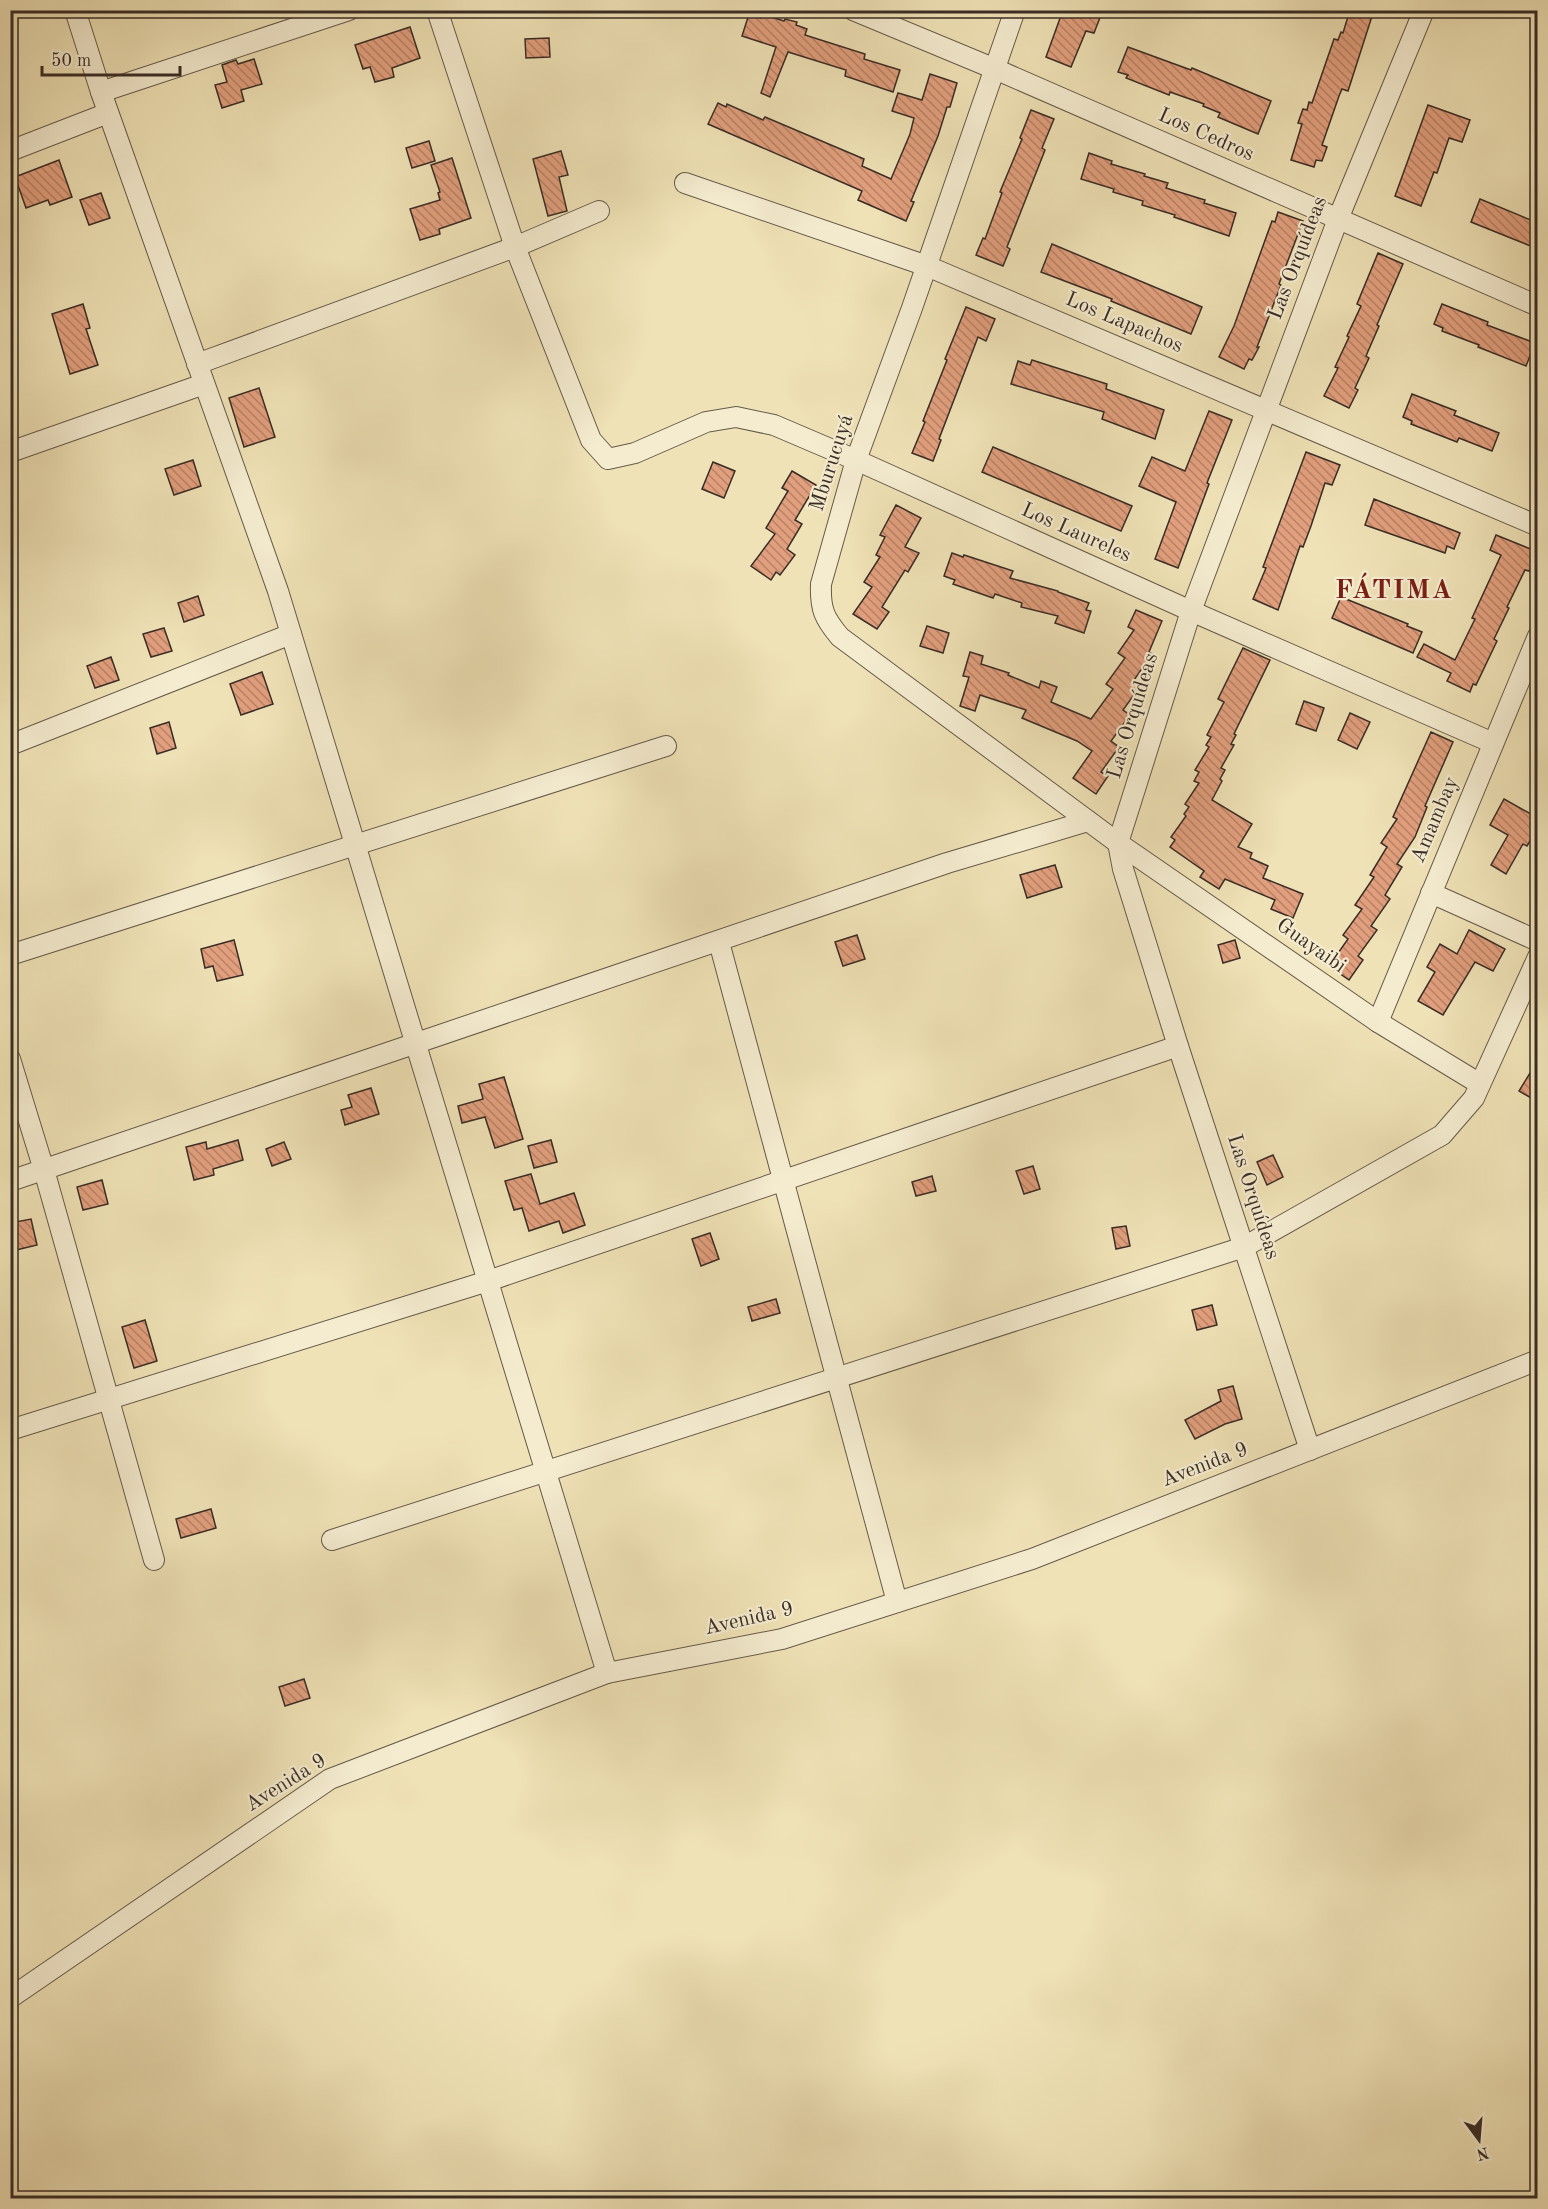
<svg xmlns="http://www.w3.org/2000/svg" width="1548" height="2209" viewBox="0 0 1548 2209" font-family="'Old Standard TT',serif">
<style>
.building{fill:url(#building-back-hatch);stroke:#392c26;stroke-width:1.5}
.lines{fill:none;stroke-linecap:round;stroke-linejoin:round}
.minor-casing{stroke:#665a4a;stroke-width:22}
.minor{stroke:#f5ecd0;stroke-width:20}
.labels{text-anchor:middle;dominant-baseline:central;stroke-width:4.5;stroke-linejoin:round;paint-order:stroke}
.street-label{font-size:21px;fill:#392c26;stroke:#f5ecd0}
.district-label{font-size:27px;font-weight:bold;letter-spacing:1.5px;fill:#7a1f14;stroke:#f5ecd0}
</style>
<defs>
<pattern id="building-back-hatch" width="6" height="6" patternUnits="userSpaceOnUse" patternTransform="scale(1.5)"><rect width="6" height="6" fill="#e29f7d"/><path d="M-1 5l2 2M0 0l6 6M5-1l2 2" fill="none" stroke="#b88266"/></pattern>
</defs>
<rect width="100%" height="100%" fill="#efe2b6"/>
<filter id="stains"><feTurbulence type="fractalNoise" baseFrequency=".00333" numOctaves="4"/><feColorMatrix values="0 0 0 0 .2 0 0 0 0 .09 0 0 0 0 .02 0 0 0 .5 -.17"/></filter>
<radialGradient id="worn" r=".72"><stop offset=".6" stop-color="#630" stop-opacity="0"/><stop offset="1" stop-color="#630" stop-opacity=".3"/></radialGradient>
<g class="building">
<polygon points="1063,10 1087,10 1101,15 1094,33 1086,31 1071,67 1046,57"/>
<polygon points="1350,10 1374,10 1348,91 1342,89 1339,96 1322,145 1327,147 1322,161 1316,160 1314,167 1291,160 1302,124 1298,123 1303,109 1307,110 1309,102 1312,103 1334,39 1338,40 1341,32 1343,33"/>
<polygon points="749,14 761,18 762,14 784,21 785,19 797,22 796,25 807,29 805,35 865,54 864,59 900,70 893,92 845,76 846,70 788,52 770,97 761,93 776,47 742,36"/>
<polygon points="410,27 420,58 392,68 394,77 375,82 370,67 363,69 355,45"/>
<polygon points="549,38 550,57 526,58 525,39"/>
<polygon points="1128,47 1191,70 1192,68 1271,101 1258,134 1218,117 1220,113 1203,106 1204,104 1170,92 1169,95 1126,78 1128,75 1118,72"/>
<polygon points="254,59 262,84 241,90 244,101 222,108 215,85 227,82 222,65 236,60 238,64"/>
<polygon points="930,74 957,83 950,107 947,107 938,136 911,201 914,202 906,221 858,200 862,191 708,124 718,103 726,107 727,104 763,120 765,117 864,159 862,166 891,179 910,134 914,118 892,111 898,93 922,100"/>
<polygon points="1428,105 1470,120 1462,142 1449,138 1437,173 1434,172 1421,206 1395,196"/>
<polygon points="1031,110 1054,119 1042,148 1045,150 1007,247 1010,249 1003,266 976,255 983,238 985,239 1002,193 1000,192 1022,139 1020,138"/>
<polygon points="429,141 435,161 412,168 406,148"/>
<polygon points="561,151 568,175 559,177 567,211 548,216 533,159"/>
<polygon points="1089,153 1112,161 1111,164 1145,174 1144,176 1168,183 1166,188 1205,200 1204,203 1236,213 1229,236 1174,217 1175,215 1142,205 1143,201 1113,192 1114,189 1081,179"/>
<polygon points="452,158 471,218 439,229 440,234 420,240 410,209 440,200 438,193 440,192 431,165"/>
<polygon points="59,160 72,197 50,205 48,200 26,208 15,177"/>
<polygon points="101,193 110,218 89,225 80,200"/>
<polygon points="1480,199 1538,223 1538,249 1471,222"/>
<polygon points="1278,212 1303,221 1279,284 1281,285 1257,347 1259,347 1252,360 1249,359 1244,369 1219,357 1234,326 1272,221 1275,222"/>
<polygon points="1052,244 1202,307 1191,334 1111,301 1112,299 1041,272"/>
<polygon points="1378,253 1403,264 1377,325 1379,326 1366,356 1369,358 1355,388 1358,390 1349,408 1324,396 1338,368 1335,367 1349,337 1347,336 1361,306 1357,304"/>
<polygon points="83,304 90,328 86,329 98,365 70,374 52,314"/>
<polygon points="1442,304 1488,322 1487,325 1535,343 1526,366 1478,347 1479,345 1442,331 1443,328 1434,324"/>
<polygon points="966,307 995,319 986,341 978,337 939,439 941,440 933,461 912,453 925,422 923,421 947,360 945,359"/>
<polygon points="1032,360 1107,384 1106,389 1164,410 1155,439 1102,419 1104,412 1011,384 1018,361 1030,365"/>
<polygon points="259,388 275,437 244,447 229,398"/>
<polygon points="1412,394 1456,411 1454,415 1499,433 1492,451 1459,438 1457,442 1411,424 1412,421 1403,417"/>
<polygon points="1209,411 1232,420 1207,483 1209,484 1178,568 1155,559 1176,502 1139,486 1152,457 1185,471"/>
<polygon points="993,447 1132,506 1121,531 982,472"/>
<polygon points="1306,452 1340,465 1332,485 1325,483 1311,526 1303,547 1300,546 1278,610 1253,599 1266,568 1263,567"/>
<polygon points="193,460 201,486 174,495 165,469"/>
<polygon points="713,462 735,471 724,498 702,489"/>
<polygon points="792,471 816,485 795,520 802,524 787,549 795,555 780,575 776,572 771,580 751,566 775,534 766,528 788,491 782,488"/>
<polygon points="1374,499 1460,533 1454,549 1447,546 1445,553 1365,525"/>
<polygon points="896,505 921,518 905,547 919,553 908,572 905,570 882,607 889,612 877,629 853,614 872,587 864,582 880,557 876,555 885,537 880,535"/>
<polygon points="1496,535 1538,552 1529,571 1525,570 1507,607 1509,608 1494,639 1497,641 1476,685 1473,684 1470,692 1447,681 1451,673 1417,657 1424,644 1455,660 1475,619 1472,618 1501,555 1490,550"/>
<polygon points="952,553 963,557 964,555 1013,571 1010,578 1058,591 1058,592 1089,603 1086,610 1091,611 1084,633 1055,623 1058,616 1021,607 1022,603 995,594 993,598 953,584 955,580 944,576"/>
<polygon points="198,596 204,615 184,622 178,603"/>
<polygon points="1341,597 1408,624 1407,626 1422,632 1413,653 1332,618"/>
<polygon points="1136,610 1162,621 1149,652 1152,654 1134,680 1141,685 1123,710 1130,715 1111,741 1119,747 1101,772 1108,776 1096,794 1073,778 1092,751 1077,741 1022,718 1026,710 980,695 975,711 960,706 969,677 963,676 970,652 983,656 981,664 1009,673 1008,675 1039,688 1041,681 1057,687 1051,702 1091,719 1113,689 1106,684 1125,658 1118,653 1134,630 1128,627"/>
<polygon points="927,626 949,633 943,653 920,646"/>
<polygon points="164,628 172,651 151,657 143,634"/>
<polygon points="1243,648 1270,660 1234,734 1236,735 1231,744 1234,745 1221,768 1225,770 1220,779 1222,781 1212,800 1252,824 1238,847 1252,853 1250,858 1268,866 1263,878 1303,894 1293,918 1271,909 1275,900 1225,879 1219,889 1200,877 1204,871 1170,847 1175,840 1171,837 1186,816 1184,814 1189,807 1185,804 1199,783 1194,781 1199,772 1195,770 1209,747 1206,745 1211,737 1207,735 1224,702 1218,699"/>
<polygon points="111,657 119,680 95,688 87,666"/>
<polygon points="262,672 273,704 241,715 230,684"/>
<polygon points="1304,701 1324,708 1316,731 1296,724"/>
<polygon points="1350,713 1370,722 1357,749 1338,740"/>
<polygon points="169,722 176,748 157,754 150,728"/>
<polygon points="1431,732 1453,742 1425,806 1427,807 1415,837 1397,864 1402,867 1385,895 1390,899 1371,926 1377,930 1358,956 1363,960 1349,980 1329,966 1348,939 1343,935 1362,909 1355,905 1374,877 1370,875 1387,847 1381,843 1397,819 1393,817"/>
<polygon points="1504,799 1538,818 1538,828 1527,846 1523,844 1506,874 1491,865 1508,835 1490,825"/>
<polygon points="1055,865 1062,887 1027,898 1020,875"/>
<polygon points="1469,930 1505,949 1493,971 1475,962 1443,1015 1418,1001 1435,972 1427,967 1440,944 1457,954"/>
<polygon points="857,935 865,959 843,966 835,942"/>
<polygon points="234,940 243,975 217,981 213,966 205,968 201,949"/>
<polygon points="1235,940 1240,958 1223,963 1218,945"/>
<polygon points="1538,1060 1538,1102 1519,1091"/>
<polygon points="504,1077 523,1139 495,1148 485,1117 462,1123 458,1106 483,1099 479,1084"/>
<polygon points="371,1088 379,1114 345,1125 341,1110 352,1107 348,1095"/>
<polygon points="238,1140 243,1160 213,1169 214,1175 194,1180 186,1147 206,1142 207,1149"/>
<polygon points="551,1140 557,1162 534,1168 528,1146"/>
<polygon points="284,1142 291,1159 272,1166 266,1149"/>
<polygon points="1273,1155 1283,1177 1267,1185 1257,1162"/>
<polygon points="1033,1166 1040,1189 1024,1194 1016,1171"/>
<polygon points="531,1174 540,1204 574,1193 585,1225 563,1233 559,1221 529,1231 522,1208 514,1210 505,1181"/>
<polygon points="932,1176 936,1191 916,1196 912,1182"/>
<polygon points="102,1180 108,1204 83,1210 77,1187"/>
<polygon points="31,1219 37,1245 16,1250 10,1223"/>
<polygon points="1126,1226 1130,1246 1116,1249 1112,1228"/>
<polygon points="710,1233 719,1259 701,1266 692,1239"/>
<polygon points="776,1299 780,1313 752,1321 748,1307"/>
<polygon points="1212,1305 1217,1325 1197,1330 1192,1310"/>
<polygon points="145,1320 157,1361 134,1368 122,1327"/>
<polygon points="1233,1386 1242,1419 1225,1424 1195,1439 1185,1420 1221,1401 1218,1390"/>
<polygon points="211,1509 216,1528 181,1538 176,1519"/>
<polygon points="304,1679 310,1698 285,1706 279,1687"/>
</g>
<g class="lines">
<defs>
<g id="minor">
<polyline points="75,10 101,92 278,591 607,1673"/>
<polyline points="437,10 515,247 591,440 608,459 635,453 706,422 736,417 774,425 856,460 1191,611 1493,743"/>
<polyline points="853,10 995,69 1538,306"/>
<path d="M1015 10 912 308 856 460 821 584C820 609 824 618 840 637L1118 843 1378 1022 1480 1084"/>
<polyline points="101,92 349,10"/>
<polyline points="10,151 108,113"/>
<polyline points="685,183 927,266 1538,526"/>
<polyline points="197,364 515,247 599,211"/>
<polyline points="10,452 204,384"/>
<polyline points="10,745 291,634"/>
<polyline points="1431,893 1538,941"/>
<polyline points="719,942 897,1602"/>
<polyline points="10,955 666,746"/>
<polyline points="1378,1022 1538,636"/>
<polyline points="10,1059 44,1170 154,1560"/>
<polyline points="10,1181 947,863 1088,821"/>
<polyline points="10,1430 488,1281 1178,1046"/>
<polyline points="1310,1450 1178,1046 1123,869 1118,843 1191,611 1338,219 1424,10"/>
<polyline points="332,1540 1244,1247 1442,1135 1474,1098 1538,957"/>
<polyline points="10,1998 330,1779 607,1673 782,1639 1032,1559 1538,1360"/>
</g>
</defs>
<use href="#minor" class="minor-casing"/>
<use href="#minor" class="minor"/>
</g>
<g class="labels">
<g class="street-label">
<text transform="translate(1206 135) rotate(24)">Los Cedros</text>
<text transform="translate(1298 258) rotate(-69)">Las Orquídeas</text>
<text transform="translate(1124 323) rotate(23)">Los Lapachos</text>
<text transform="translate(832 463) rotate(-72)">Mburucuyá</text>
<text transform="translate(1076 533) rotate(24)">Los Laureles</text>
<text transform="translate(1133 716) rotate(-73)">Las Orquídeas</text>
<text transform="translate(1435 820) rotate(-67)">Amambay</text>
<text transform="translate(1311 946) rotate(35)">Guayaibi</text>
<text transform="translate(1253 1197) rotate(72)">Las Orquídeas</text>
<text transform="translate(1205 1465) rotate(-21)">Avenida 9</text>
<text transform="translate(749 1619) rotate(-13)">Avenida 9</text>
<text transform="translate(286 1783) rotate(-32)">Avenida 9</text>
</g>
<g class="district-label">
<text x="1394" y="590">FÁTIMA</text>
</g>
</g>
<rect width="1548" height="2209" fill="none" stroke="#efe2b6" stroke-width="36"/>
<rect x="12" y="12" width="1524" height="2185" fill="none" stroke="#392c26" stroke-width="3"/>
<rect x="18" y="18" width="1512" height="2173" fill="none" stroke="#392c26" stroke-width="1.5"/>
<g transform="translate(1479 2140) rotate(164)" stroke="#f5ecd0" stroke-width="4.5" paint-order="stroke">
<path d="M0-4.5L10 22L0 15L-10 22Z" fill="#392c26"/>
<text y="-9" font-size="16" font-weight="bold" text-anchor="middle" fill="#392c26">N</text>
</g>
<path d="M42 66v9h138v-9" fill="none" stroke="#392c26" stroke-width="3"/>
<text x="51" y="66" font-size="18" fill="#392c26" stroke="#f5ecd0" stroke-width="4.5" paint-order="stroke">50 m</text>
<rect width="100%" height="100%" filter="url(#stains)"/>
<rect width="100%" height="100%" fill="url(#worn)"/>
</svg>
